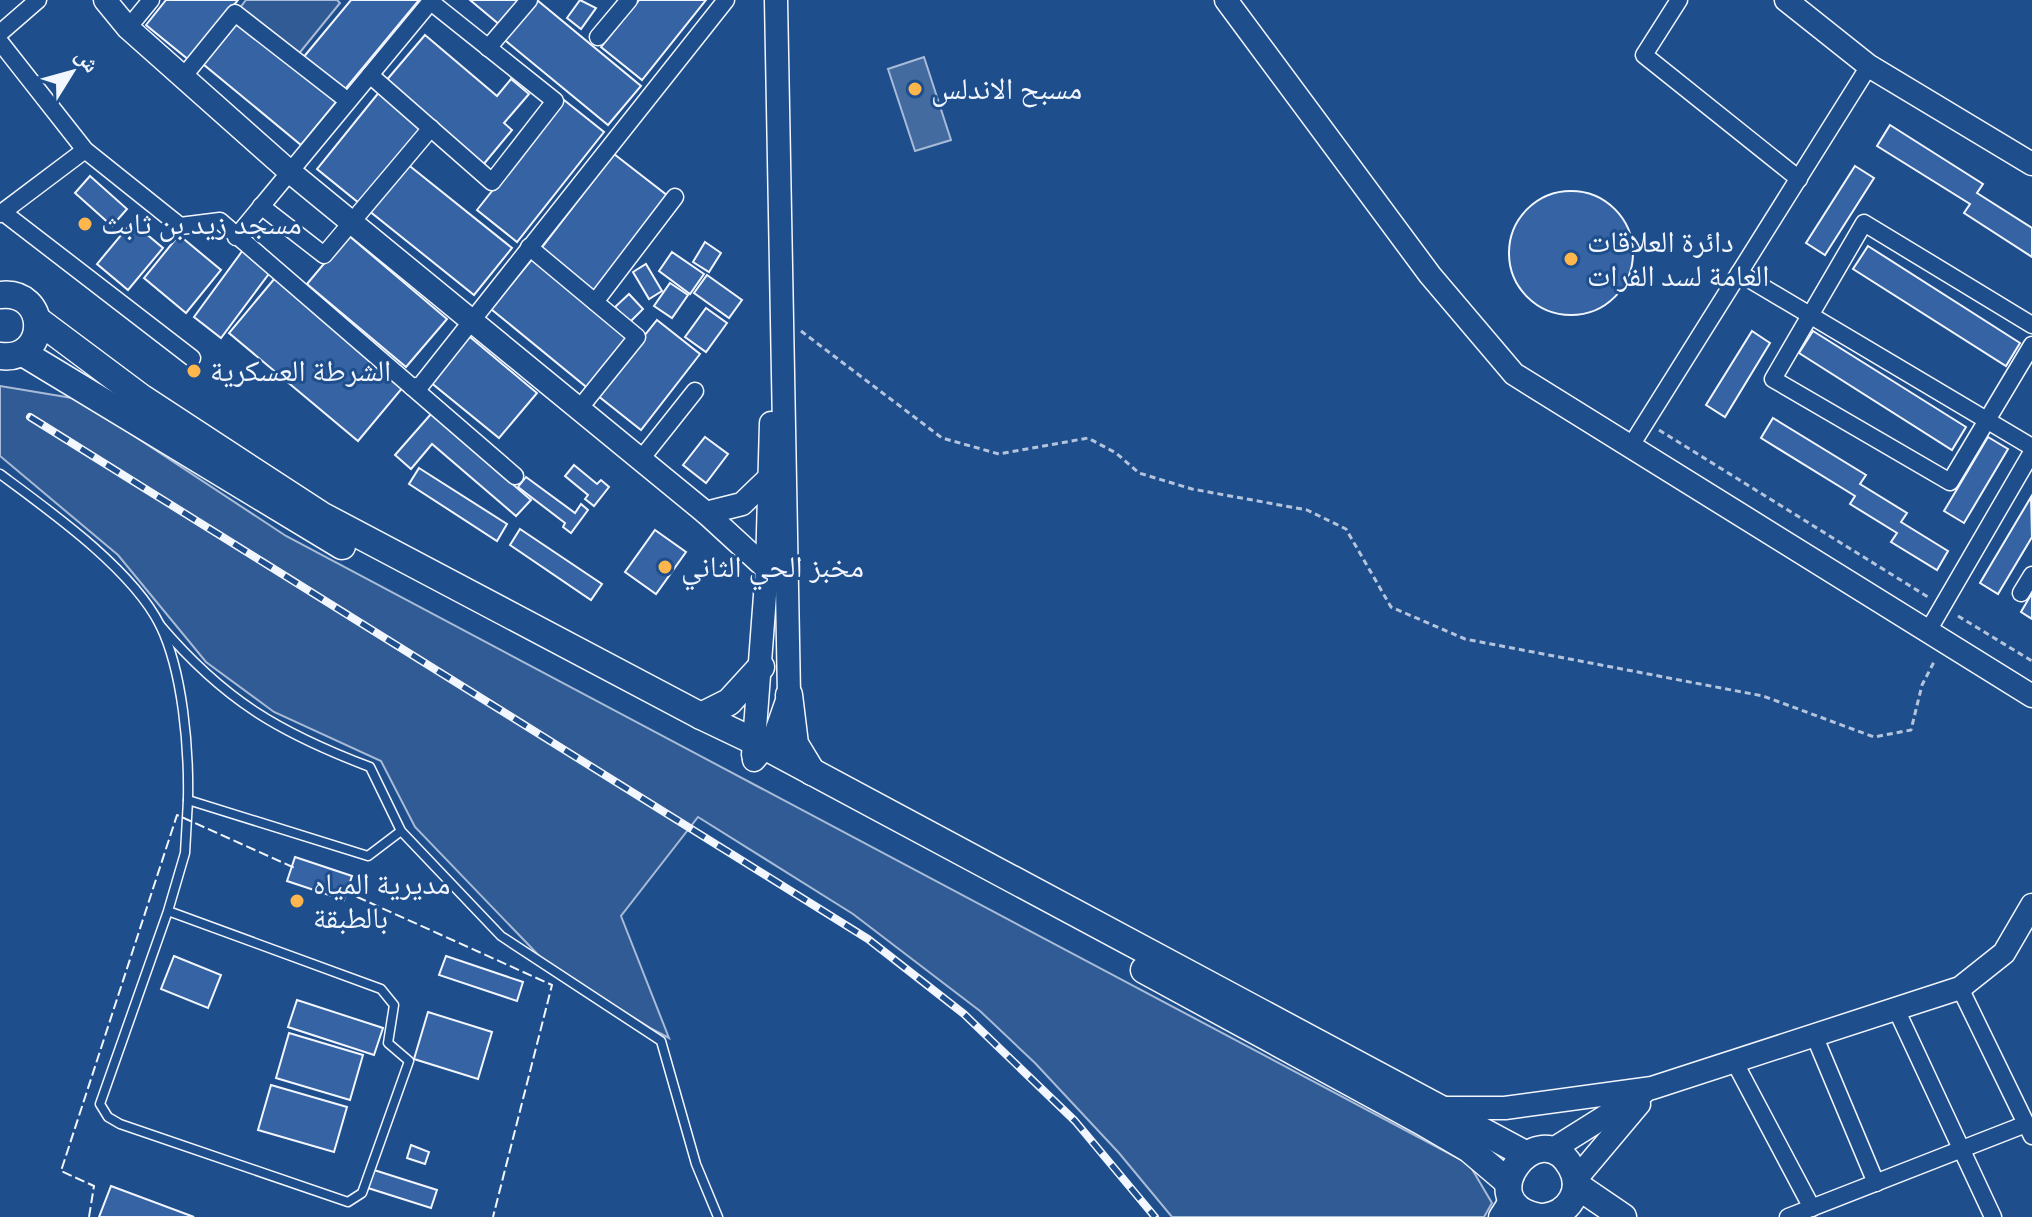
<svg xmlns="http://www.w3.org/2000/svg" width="2032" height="1217" viewBox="0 0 2032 1217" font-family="'Zilla Slab','Noto Naskh Arabic',serif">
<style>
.built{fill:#305b95;stroke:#a8bbd7;stroke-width:2}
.water{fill:#446ba0;stroke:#a8bbd7;stroke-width:2}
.building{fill:#3563a3;stroke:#f2f6ff;stroke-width:2}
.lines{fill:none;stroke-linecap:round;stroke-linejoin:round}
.lane-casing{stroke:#f2f6ff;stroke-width:11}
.street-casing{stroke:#f2f6ff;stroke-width:19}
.secondary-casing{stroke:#f2f6ff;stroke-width:25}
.primary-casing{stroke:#f2f6ff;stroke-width:29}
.path{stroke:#b3c4dc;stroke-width:3;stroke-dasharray:6 4;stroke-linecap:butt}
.lane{stroke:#1f4e8c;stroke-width:8}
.street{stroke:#1f4e8c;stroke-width:16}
.secondary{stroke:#1f4e8c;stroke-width:22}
.primary{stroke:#1f4e8c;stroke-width:26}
.rail-casing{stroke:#f2f6ff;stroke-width:8}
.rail{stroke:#1f4e8c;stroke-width:5;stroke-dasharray:15;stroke-linecap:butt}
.fence{stroke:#f2f6ff;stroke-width:2;stroke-dasharray:10 4;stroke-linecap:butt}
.poi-dot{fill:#ffb74d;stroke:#1f4e8c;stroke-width:3}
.labels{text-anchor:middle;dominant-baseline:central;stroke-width:6;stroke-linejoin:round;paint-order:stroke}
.poi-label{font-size:30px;fill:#f2f6ff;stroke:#1f4e8c;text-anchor:start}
</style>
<rect width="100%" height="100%" fill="#1f4e8c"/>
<g class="built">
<polygon points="246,0 337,0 340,3 297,56 239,9"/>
<polygon points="0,386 78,399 286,536 1469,1164 1492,1203 1484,1217 1172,1217 1119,1153 1035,1063 980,1011 853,914 698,817 621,916 669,1038 652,1029 547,964 415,827 381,761 274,712 206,662 118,555 0,456"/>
</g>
<polygon class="water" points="924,57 951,140 915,151 888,69"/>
<g class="building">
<polygon points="166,0 238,0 189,60 146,25"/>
<polygon points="351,0 419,0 342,93 302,59"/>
<polygon points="470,0 520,0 500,25"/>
<polygon points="537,0 641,86 608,125 501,37"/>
<polygon points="580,0 596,8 581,29 567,18"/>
<polygon points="639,0 706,0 642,80 601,47"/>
<polygon points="239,20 337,101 301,145 203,64"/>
<polygon points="425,35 497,96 511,79 529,94 504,123 512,130 483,165 385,82"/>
<polygon points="380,91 423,126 359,203 317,169"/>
<polygon points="564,100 604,132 517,242 477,210"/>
<polygon points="1890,125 1983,184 1977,193 2032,228 2032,257 1964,213 1970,204 1877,146"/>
<polygon points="614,154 668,196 594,292 540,250"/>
<polygon points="406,163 512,248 474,295 368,210"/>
<polygon points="1855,166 1874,178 1825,255 1806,243"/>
<polygon points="90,176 127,209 112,226 75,193"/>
<circle cx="1571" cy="253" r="62"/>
<polygon points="132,222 163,248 128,290 97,264"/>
<polygon points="179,235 221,270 186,313 144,278"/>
<polygon points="348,235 447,319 406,367 307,284"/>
<polygon points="705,242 721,253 709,272 693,262"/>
<polygon points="1868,246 2020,343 2006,366 1853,269"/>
<polygon points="243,250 271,271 221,338 194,317"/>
<polygon points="672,252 704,274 690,294 659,271"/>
<polygon points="533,258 632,339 590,390 491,309"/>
<polygon points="646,264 662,291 649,299 633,272"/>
<polygon points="707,275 742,300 729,318 694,293"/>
<polygon points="275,278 404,386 358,441 229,333"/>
<polygon points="670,283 688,295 672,318 654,306"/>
<polygon points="629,294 643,309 629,323 615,307"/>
<polygon points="706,308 727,323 706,352 685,337"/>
<polygon points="657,320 700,354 641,430 597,395"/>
<polygon points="1752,331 1770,343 1725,417 1706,405"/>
<polygon points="1813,331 1966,427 1952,450 1799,353"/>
<polygon points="464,332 537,393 499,438 429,381"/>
<polygon points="431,414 531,500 516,516 432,444 411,469 395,455"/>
<polygon points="1773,418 1866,475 1860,484 1907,513 1901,522 1948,551 1937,570 1891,542 1897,533 1850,504 1855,496 1761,438"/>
<polygon points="705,437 728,454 706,483 683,465"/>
<polygon points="1988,437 2008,449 1964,523 1944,511"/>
<polygon points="574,465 597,484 601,480 609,487 594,506 585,499 588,495 565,476"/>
<polygon points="419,468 507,524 497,541 409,484"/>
<polygon points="526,477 575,513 581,504 588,510 571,533 563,527 565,523 518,487"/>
<polygon points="2031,497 2032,537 1998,594 1980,583"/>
<polygon points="520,529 602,584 591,600 510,545"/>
<polygon points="655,530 686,552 656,594 625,572"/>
<polygon points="2032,593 2032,619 2021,612"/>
<polygon points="295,857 352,876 344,900 287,881"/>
<polygon points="174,956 221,975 208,1008 161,989"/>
<polygon points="446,956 523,982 517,1001 439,975"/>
<polygon points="297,1000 383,1028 374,1055 288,1027"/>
<polygon points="428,1012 492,1032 478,1079 414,1059"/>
<polygon points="289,1033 363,1055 350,1100 276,1078"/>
<polygon points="271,1085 347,1107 334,1152 258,1130"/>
<polygon points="411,1145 429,1152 425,1164 407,1158"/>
<polygon points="374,1170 437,1190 431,1208 368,1188"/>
<polygon points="111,1186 194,1217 99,1217"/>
</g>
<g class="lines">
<defs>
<g id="lane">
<path d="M0 474C50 511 132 569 160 625 183 672 189 748 188 800L368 856 401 831"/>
<path d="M160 625C224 700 278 732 370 767L401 831 501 936 661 1041 696 1164 718 1217"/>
<polyline points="168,911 100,1104 108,1117 120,1124 348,1202 362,1193 409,1061 388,1043 394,1005 381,989 168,911 185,853 188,800"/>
</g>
<g id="street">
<polyline points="1679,0 1644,55 1799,179"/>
<polyline points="128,28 151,0"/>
<polyline points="0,33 38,0"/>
<polyline points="598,37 629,0"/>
<polyline points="0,42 85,150 180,226 220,221 515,476"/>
<polyline points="488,48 529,0"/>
<polyline points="370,75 492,182 555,101 431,2"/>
<polyline points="183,77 235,13 348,101"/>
<polyline points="261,206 324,255 431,128"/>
<polyline points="4,213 192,358"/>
<polyline points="0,214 85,150"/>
<polyline points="236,237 432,0"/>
<polyline points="529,247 637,337 579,409"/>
<polyline points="1739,273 2032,447"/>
<polyline points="595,302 675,197"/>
<polyline points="2032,325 1864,223 1773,379 1950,482 2032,345"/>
<polyline points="412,387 421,385 726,0"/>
<polyline points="1632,444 1869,66"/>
<polyline points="641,459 695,391"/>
<polyline points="2021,593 2032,575"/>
<polyline points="1928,631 2032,452"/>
<polyline points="1960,988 2032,1136"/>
<polyline points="1896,1009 1993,1217"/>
<polyline points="1814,1035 1876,1183"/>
<polyline points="1734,1061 1812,1208"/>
<polyline points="1788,1217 2026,1124"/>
</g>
<g id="secondary">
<polyline points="105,0 128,28 289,171 706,513 767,569 786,578"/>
<polyline points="1226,0 1430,275 1514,374 2032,696"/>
<polyline points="1786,0 1869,66 2032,164"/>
<polyline points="706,513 742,504 769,478"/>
<polyline points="753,755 767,569 771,423"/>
<polyline points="754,760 775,735 789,695 776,0"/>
<polyline points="1440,1108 1505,1108 1652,1088 1960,988 2004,953 2032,905"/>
<polyline points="1550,1151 1644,1092"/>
<polyline points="1576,1179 1639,1104"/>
<polyline points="1500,1217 1512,1198"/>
</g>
<g id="primary">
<path d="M0 295C49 289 50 362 0 356"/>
<polyline points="39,321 142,398 321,515 701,716 766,747 1525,1154"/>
<polyline points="23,353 342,546"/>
<polyline points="789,695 795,744 812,772"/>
<polyline points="701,716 729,702 761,667"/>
<polyline points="1144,970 1421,1121 1469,1149 1508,1182"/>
<polyline points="1576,1185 1623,1217"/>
<path d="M1540 1217C1467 1204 1539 1110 1571 1167 1584 1190 1569 1214 1544 1217"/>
</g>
</defs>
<use href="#lane" class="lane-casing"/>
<use href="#street" class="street-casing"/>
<use href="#secondary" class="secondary-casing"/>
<use href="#primary" class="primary-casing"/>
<g class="path">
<polyline points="801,331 942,438 999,454 1088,438 1116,453 1139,473 1192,489 1307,510 1346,529 1391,607 1465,639 1763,696 1874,737 1911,730 1922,685 1935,660"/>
<polyline points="1659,430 1928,597"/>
<polyline points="1958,616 2032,661"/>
</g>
<use href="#lane" class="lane"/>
<use href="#street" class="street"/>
<use href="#secondary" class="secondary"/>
<use href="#primary" class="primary"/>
<defs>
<polyline id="rail" points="30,417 868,939 964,1014 1075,1121 1155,1217"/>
</defs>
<use href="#rail" class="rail-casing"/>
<use href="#rail" class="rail"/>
<g class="fence">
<polyline points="344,891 552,985 493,1217"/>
<polyline points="89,1217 94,1186 61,1171 177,815 297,869"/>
</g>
</g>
<g class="poi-dot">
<circle cx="915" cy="89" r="8"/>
<circle cx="85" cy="224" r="8"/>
<circle cx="1571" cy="259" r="8"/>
<circle cx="194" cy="371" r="8"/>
<circle cx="665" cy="567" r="8"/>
<circle cx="297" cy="901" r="8"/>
</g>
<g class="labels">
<g class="poi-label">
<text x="931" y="89">مسبح الاندلس</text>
<text x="101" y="224">مسجد زيد بن ثابث</text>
<text x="1587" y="242">دائرة العلاقات<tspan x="1587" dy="34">العامة لسد الفرات</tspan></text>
<text x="210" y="371">الشرطة العسكرية</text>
<text x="681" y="567">مخبز الحي الثاني</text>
<text x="313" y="884">مديرية المياه<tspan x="313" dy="34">بالطبقة</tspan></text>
</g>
</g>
<g transform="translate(72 72) rotate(53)" stroke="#1f4e8c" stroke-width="6" paint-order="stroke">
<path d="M0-6L14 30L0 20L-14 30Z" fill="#f2f6ff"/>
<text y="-12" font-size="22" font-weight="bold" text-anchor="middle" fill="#f2f6ff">ش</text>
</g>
</svg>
